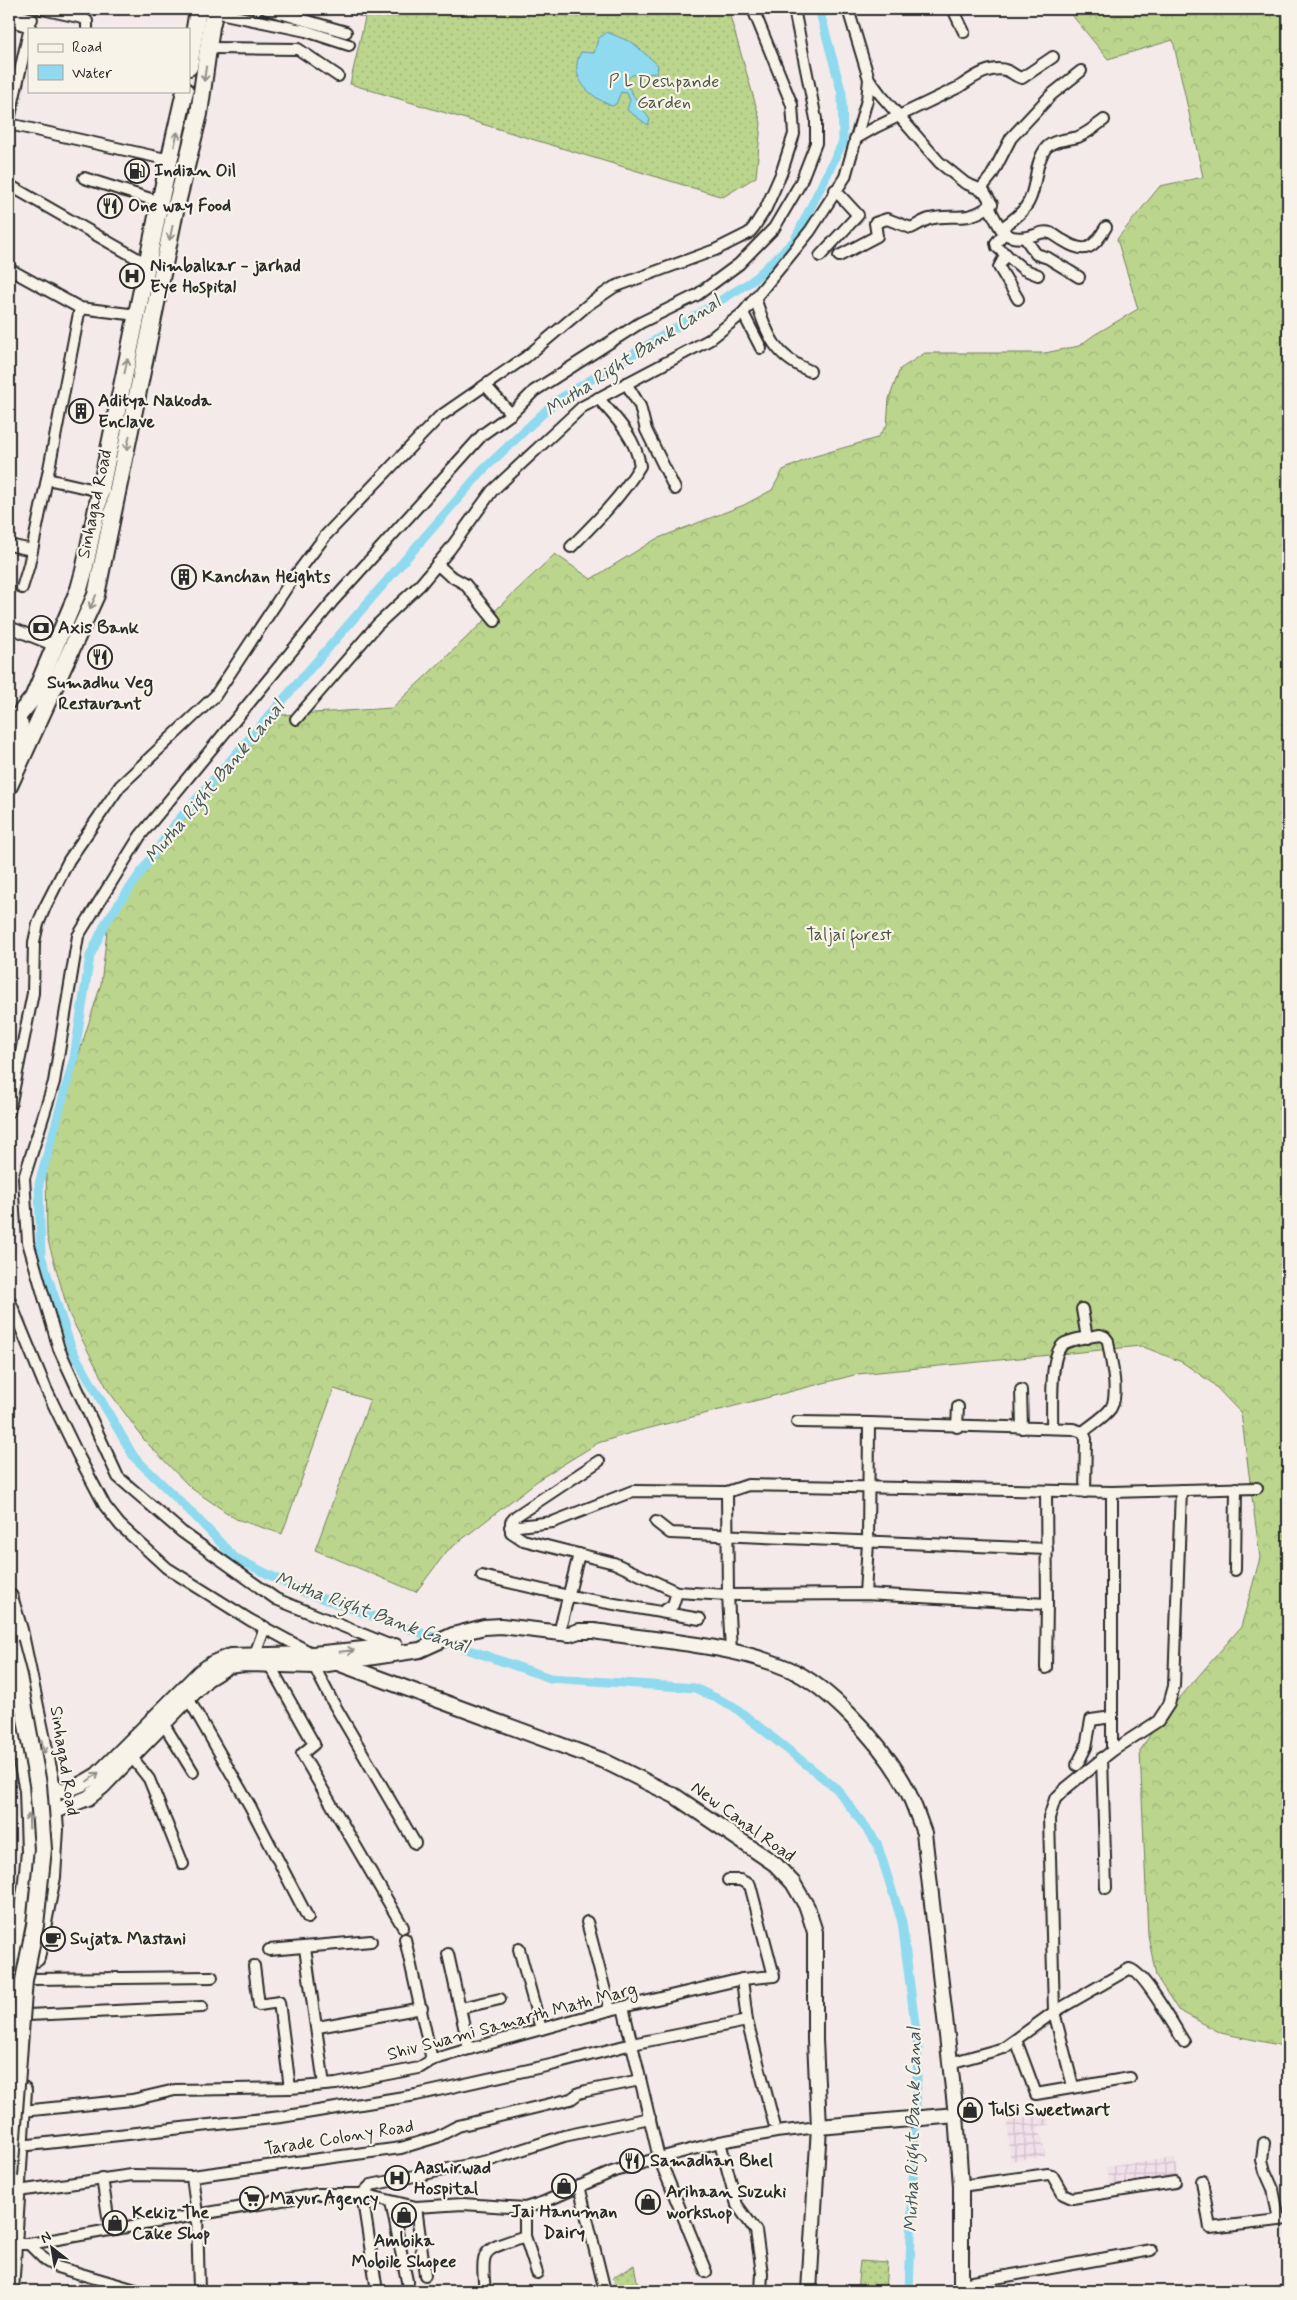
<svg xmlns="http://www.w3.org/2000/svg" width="1297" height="2300" viewBox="0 0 1297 2300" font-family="Mynerve,sans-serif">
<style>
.industrial{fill:url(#industrial-grid)}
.grass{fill:url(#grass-dots);stroke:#73805c}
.forest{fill:url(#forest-crowns);stroke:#73805c}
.water{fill:#8fdaef;stroke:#6794a1}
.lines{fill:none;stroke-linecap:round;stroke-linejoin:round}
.canal{stroke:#8fdaef;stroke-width:9}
.street-casing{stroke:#2b2b2b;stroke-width:14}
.secondary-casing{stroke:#2b2b2b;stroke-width:18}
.primary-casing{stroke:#2b2b2b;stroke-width:20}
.street{stroke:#f7f3e8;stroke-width:10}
.secondary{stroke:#f7f3e8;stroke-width:14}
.primary{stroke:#f7f3e8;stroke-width:16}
.primary-bridge-casing{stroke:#2b2b2b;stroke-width:20;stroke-linecap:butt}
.primary-bridge{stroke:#f7f3e8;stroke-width:16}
.oneway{stroke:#918f8a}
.labels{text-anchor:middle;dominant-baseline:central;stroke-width:4.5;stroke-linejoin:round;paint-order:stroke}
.park-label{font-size:18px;fill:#4f5644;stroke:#f7f3e8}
.poi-label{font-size:18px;font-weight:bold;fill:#2b2b2b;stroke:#f7f3e8;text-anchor:start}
.street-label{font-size:18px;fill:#2b2b2b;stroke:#f7f3e8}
.water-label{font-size:19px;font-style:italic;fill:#44575c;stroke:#f7f3e8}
</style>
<defs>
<pattern id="industrial-grid" width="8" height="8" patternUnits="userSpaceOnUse" patternTransform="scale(1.25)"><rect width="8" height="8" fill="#f1dfea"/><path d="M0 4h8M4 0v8" fill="none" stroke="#cfc0c9"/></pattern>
<pattern id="grass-dots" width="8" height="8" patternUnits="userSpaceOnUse" patternTransform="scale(1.25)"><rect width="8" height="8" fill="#bbd58d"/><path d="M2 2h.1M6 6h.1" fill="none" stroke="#a1b77a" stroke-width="1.8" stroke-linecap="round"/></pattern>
<pattern id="forest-crowns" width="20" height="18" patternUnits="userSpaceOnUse" patternTransform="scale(1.25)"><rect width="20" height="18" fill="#bbd58d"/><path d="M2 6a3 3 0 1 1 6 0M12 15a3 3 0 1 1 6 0" fill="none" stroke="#a1b77a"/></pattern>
</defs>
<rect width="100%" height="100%" fill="#f4eae9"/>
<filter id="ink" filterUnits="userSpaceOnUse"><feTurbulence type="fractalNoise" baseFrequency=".02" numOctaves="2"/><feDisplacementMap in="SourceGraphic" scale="10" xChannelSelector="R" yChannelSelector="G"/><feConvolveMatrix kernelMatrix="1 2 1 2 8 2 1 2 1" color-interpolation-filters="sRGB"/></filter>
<g filter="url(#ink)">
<g class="industrial">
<polygon points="1046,2114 1049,2125 1039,2126 1039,2130 1043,2140 1045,2156 1011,2161 1007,2121"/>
<polygon points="1174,2158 1178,2177 1109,2186 1106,2167"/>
</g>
<g class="grass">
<polygon points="337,9 728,9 761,123 756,177 723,197 350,84 365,18"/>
<polygon points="860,2261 887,2263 885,2291 857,2291"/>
<polygon points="634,2265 639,2291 618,2291 613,2277"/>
</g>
<polygon class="forest" points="1067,9 1288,9 1288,2047 1221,2033 1178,2010 1156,1976 1148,1935 1140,1751 1157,1724 1241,1627 1260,1558 1241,1413 1212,1383 1182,1362 1141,1346 858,1374 627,1434 598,1443 541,1478 447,1551 416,1592 315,1550 370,1400 334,1389 282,1534 236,1519 191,1488 145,1441 108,1390 69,1314 47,1237 46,1172 60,1114 101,984 108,923 136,876 238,758 282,715 392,708 555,554 591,579 656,539 744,505 772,490 783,470 812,457 877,438 887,425 889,399 900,369 925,353 1045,353 1079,346 1094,335 1138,309 1117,239 1160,186 1203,177 1173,40 1108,59"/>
<path class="water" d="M607 32 633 43 658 65 657 73 632 75 626 81C627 88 645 112 650 120L648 125 627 110 630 100 627 93 621 92 616 104 612 106C590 97 567 77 581 52L594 53 598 39Z"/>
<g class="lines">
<polyline class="canal" points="819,9 842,94 843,142 794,241 752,281 556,401 483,470 175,824 106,922 90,956 74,1058 39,1184 41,1256 72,1350 134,1457 195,1516 234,1557 301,1591 550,1678 695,1688 733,1706 837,1789 877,1843 902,1922 918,2048 909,2291"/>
<defs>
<g id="street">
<polyline points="42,9 83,18 87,21 87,29"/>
<polyline points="92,9 93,9"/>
<polyline points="266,9 346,32"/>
<polyline points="953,9 964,32"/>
<polyline points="9,12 32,19"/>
<polyline points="215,12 306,31 349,45"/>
<polyline points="9,20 30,27"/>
<polyline points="208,48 298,49 338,76"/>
<polyline points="9,120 29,31"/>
<polyline points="9,124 170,160"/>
<path d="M855 139 876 127 959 87C972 78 991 64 1008 71 1013 73 1016 77 1022 78L1053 57"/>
<polyline points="84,178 160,202"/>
<polyline points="9,185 147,264"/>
<polyline points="980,190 992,175 1011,138 1051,95 1081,71"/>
<path d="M989 207C1002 231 1004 244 1035 235 1040 233 1045 231 1050 233 1055 234 1059 239 1064 241 1086 255 1094 248 1106 227"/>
<path d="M1001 229C1011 221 1025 212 1030 199 1037 183 1035 162 1046 148 1054 139 1068 140 1078 137 1088 133 1096 126 1104 120"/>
<polyline points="1005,232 996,243 997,247 1023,269 1038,275"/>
<polyline points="1025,238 1036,254 1048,258 1079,277"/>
<polyline points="1006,254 999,267 1018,299"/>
<polyline points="820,256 858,215 835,190"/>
<path d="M839 256 877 236 875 223 887 219 911 228C917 225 923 221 929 219 957 212 965 225 992 204L984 191 965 183 939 162 880 94 869 79 848 9"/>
<polyline points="9,269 80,308 137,315"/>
<path d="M755 298C767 333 773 356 810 371"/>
<polyline points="80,308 47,479 104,492"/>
<polyline points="743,313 761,348"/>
<polyline points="626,383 640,406 646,430 675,489"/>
<polyline points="486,386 511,414"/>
<polyline points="9,545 32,550"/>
<path d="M571 547C596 522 622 496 640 466 636 438 616 418 598 398"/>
<polyline points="437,564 449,575 465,584 495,621"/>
<polyline points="22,588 29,565 47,479"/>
<polyline points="9,627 56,646"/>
<polyline points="296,719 377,625 420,585 450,549 492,491 582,407 709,340 743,313 810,231 845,177 867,100 869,79"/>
<polyline points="9,1112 33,993 34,942 38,924 45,907 69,860 120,786 215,696 289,584 326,535 439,417 526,357 589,304 614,287 715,250 749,233 754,227 766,208 781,174 794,134 792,105 753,9"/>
<polyline points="9,1299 46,1389 78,1455 105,1506 120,1525 167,1568 250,1620 313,1654 314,1666 331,1699 415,1843"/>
<polyline points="1082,1309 1087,1338"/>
<polyline points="1021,1390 1022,1428"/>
<polyline points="797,1422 869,1423"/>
<polyline points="957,1427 958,1407"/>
<path d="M1052 1428C1053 1410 1048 1352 1065 1343 1075 1338 1089 1337 1100 1335L1105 1337 1108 1341C1110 1358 1120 1393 1111 1408 1105 1417 1091 1425 1083 1432"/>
<polyline points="1083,1432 1086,1439 1085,1492"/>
<polyline points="599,1461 516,1516 511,1522 511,1532 523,1540 614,1563 677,1592 728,1595 865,1594 1047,1604 1046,1668"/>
<polyline points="1046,1491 1047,1604"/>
<polyline points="727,1492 728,1595 731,1651"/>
<polyline points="656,1522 670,1533 1047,1549"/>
<polyline points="510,1527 553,1522 633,1491 727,1492 748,1485 1112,1492 1257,1488"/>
<polyline points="1235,1570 1236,1488"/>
<polyline points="482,1576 569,1596 700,1619"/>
<polyline points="865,1594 868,1542 869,1423 1073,1429 1083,1432"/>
<polyline points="662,1612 673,1605 677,1592"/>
<polyline points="561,1625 579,1554"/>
<polyline points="389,1645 276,1599 182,1532 118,1477 59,1349 28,1242 24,1178 54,1082 78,936 140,836 332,602 483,434 511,414 534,391 640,323 697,295 739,264 774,228 800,184 816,143 816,119 794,9"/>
<polyline points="255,1654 265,1627"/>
<polyline points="269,1664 314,1744 302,1754 403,1927"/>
<polyline points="188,1698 250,1806 308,1918"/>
<polyline points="160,1718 193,1772"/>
<polyline points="1112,1751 1112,1492"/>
<polyline points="131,1756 149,1779 183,1864"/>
<polyline points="1102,1758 1106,1888"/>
<polyline points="1077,1765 1086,1747 1091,1720 1112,1717"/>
<polyline points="587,1922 610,2010"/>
<polyline points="405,1939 432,2060"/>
<polyline points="305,1948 324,2085"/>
<polyline points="519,1949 541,2029"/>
<polyline points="269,1950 371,1941"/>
<polyline points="448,1954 469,2049"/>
<polyline points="254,1966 259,2005 279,2002 290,2088"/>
<polyline points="32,1979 212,1977"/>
<polyline points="742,1979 747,2021 774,2123"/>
<polyline points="623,2007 659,2158 706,2272"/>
<polyline points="461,2008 500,1999"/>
<polyline points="28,2015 202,2007"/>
<polyline points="318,2027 422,2008"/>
<polyline points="1016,2040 1036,2094 1130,2078"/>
<path d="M950 2063 1004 2048 1054 2012 1129 1969C1143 1970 1175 2028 1184 2042"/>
<polyline points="1073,2086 1054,2012 1049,1818 1055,1799 1066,1788 1112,1751 1158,1721 1169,1704 1174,1686 1181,1490"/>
<polyline points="22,2111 132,2100 175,2090 290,2088 336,2084 419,2068 432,2060 469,2049 610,2010 742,1979 774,1976 750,1885 740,1880 728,1880"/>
<polyline points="720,2142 737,2205 756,2231 762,2273 761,2291"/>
<polyline points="1264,2143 1262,2160 1265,2171 1273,2189 1279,2220"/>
<polyline points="20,2146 281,2117 416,2095 555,2064 632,2044 747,2021"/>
<polyline points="102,2178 110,2229"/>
<polyline points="1202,2181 1210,2228 1288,2219"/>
<polyline points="579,2186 605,2291"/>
<polyline points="961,2186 1048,2174 1052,2175 1063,2194 1072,2198 1175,2182"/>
<polyline points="18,2191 132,2175 192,2176"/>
<polyline points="391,2202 409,2291"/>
<polyline points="416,2207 425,2275"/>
<polyline points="525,2208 525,2236 537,2273"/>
<polyline points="9,2244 29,2244 317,2194 362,2194 416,2207 463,2204 525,2208 544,2202 612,2172 659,2158 720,2142 776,2132 819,2127"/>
<polyline points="29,2244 46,2261 57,2267 139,2291"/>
<polyline points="962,2284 1151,2250"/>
<polyline points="199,2291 197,2214 192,2176 401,2148 437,2137 458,2126 571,2099 579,2093 586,2091 640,2080"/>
<polyline points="377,2291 362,2194 371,2185 487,2161 564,2136 650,2118"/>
<path d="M485 2291C480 2245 484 2251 525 2236"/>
<polyline points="1279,2291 1288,2290"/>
</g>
<g id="secondary">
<polyline points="313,1654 604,1761 675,1796 775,1864 793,1883 807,1907 815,1932 815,2040 819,2127 809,2291"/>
<path d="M51 1783 60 1791C74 1789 84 1783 97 1775L199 1673 213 1663 230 1656 313 1654 395 1646"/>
<path d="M45 1808 53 1812 88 1798 102 1787 207 1679 228 1666 244 1664 314 1666 420 1650 453 1635 484 1627 501 1626 570 1634 579 1631H594C658 1641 730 1644 789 1669 828 1686 878 1741 900 1777 911 1794 917 1814 924 1833L956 2115 961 2186V2291"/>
<polyline points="819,2127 956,2115"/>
</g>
<g id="primary">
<polyline points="189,67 198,9"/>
<polyline points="9,733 19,715 33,698 79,589 84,571 160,202 185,91"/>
<polyline points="9,749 20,725"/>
<polyline points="9,786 96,595 175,211 199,114 211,27 215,9"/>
<polyline points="9,1597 19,1630 51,1783 55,1829 52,1877 36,1958"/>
<polyline points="9,1699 28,1790 30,1852 26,1890 15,1951 9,2019"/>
<polyline points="10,2291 23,2090"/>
</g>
</defs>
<use href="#street" class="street-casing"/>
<use href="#secondary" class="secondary-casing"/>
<use href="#primary" class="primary-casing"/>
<use href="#street" class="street"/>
<use href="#secondary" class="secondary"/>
<use href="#primary" class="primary"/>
<defs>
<polyline id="primary-bridge" points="9,1642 18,1676 38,1784 43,1849 35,1925 24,1980 9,2176"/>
</defs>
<use href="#primary-bridge" class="primary-bridge-casing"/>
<use href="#primary-bridge" class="primary-bridge"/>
</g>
<defs><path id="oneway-shaft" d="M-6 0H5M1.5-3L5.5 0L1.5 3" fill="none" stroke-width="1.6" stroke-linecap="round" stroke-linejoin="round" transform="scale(1.25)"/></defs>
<g class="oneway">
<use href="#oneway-shaft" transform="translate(205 74) rotate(98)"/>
<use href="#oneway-shaft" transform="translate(176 139) rotate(-76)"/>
<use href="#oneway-shaft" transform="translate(171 233) rotate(102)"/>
<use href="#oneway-shaft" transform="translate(126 366) rotate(-78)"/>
<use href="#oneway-shaft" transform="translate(128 443) rotate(102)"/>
<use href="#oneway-shaft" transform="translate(93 602) rotate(114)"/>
<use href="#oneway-shaft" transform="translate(347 1651) rotate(-6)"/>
<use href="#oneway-shaft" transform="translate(43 1747) rotate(78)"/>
<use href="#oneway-shaft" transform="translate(93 1777) rotate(-37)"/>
<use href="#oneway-shaft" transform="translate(29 1821) rotate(-92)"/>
</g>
</g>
<defs>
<symbol id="fuel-ring" viewBox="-11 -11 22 22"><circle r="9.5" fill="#f7f3e8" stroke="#2b2b2b" stroke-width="1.5"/><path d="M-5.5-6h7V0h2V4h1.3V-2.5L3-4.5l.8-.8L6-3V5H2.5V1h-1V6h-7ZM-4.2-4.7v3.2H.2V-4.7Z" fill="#2b2b2b"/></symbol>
<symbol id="restaurant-ring" viewBox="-11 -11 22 22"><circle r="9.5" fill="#f7f3e8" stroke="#2b2b2b" stroke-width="1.5"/><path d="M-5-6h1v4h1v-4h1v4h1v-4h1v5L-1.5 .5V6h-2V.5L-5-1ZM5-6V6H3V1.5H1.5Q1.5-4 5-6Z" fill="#2b2b2b"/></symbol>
<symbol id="hospital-ring" viewBox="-11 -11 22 22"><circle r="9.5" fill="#f7f3e8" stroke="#2b2b2b" stroke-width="1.5"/><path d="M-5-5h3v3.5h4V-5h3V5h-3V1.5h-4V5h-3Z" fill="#2b2b2b"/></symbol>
<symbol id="building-ring" viewBox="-11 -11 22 22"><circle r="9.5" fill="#f7f3e8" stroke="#2b2b2b" stroke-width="1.5"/><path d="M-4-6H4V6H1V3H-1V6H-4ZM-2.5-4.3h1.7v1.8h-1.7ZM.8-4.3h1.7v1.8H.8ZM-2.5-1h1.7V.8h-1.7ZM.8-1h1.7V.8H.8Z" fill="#2b2b2b"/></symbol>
<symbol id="bank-ring" viewBox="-11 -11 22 22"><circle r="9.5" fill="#f7f3e8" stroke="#2b2b2b" stroke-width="1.5"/><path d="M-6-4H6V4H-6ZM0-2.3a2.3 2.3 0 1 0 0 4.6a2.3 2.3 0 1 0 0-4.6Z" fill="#2b2b2b"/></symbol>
<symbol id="cafe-ring" viewBox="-11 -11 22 22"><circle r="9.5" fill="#f7f3e8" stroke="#2b2b2b" stroke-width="1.5"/><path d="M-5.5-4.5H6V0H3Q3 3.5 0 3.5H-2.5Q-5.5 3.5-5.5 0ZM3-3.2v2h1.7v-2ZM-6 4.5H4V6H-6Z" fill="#2b2b2b"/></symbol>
<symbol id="shop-ring" viewBox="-11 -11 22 22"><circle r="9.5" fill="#f7f3e8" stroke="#2b2b2b" stroke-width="1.5"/><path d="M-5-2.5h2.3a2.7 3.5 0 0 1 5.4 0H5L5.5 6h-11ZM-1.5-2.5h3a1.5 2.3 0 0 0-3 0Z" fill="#2b2b2b"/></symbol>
<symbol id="supermarket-ring" viewBox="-11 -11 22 22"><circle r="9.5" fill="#f7f3e8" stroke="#2b2b2b" stroke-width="1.5"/><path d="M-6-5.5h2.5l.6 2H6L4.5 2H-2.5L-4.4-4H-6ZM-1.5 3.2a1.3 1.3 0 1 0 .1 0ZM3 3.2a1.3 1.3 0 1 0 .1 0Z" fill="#2b2b2b"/></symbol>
</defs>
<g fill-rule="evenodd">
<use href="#fuel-ring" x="123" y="157" width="28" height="28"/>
<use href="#restaurant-ring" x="96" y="192" width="28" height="28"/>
<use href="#hospital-ring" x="118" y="262" width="28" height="28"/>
<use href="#building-ring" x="67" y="397" width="28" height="28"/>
<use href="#building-ring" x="170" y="563" width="28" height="28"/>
<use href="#bank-ring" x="27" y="614" width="28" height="28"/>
<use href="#restaurant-ring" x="86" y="643" width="28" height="28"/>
<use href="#cafe-ring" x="39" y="1925" width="28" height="28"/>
<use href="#shop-ring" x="956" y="2096" width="28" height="28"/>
<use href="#restaurant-ring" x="618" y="2147" width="28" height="28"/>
<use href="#hospital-ring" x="383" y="2164" width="28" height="28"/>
<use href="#shop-ring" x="550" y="2172" width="28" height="28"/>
<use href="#supermarket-ring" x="238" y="2185" width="28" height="28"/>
<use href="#shop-ring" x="634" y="2188" width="28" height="28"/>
<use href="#shop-ring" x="390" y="2201" width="28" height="28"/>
<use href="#shop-ring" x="101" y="2209" width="28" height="28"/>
</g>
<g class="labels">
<g class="park-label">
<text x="664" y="82">P L Deshpande<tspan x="664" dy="21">Garden</tspan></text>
<text x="849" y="935">Taljai forest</text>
</g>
<g class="poi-label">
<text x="154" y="171">Indian Oil</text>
<text x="128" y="206">One way Food</text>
<text x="150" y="266">Nimbalkar - jarhad<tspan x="150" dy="21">Eye Hospital</tspan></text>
<text x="98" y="401">Aditya Nakoda<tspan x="98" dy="21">Enclave</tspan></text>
<text x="202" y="577">Kanchan Heights</text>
<text x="58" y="628">Axis Bank</text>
<text x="100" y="683" text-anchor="middle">Sumadhu Veg<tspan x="100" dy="21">Restaurant</tspan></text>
<text x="70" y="1939">Sujata Mastani</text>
<text x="988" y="2110">Tulsi Sweetmart</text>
<text x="650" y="2161">Samadhan Bhel</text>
<text x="414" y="2168">Aashirwad<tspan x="414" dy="21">Hospital</tspan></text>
<text x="666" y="2192">Arihaan Suzuki<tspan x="666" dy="21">workshop</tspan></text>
<text x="270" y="2199">Mayur Agency</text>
<text x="564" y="2212" text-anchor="middle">Jai Hanuman<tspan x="564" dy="21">Dairy</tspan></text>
<text x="132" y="2213">Kekiz The<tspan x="132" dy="21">Cake Shop</tspan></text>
<text x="404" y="2241" text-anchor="middle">Ambika<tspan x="404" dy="21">Mobile Shopee</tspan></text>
</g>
<g class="street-label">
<text transform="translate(95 504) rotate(-78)">Sinhagad Road</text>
<text transform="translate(64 1761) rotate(81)">Sinhagad Road</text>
<text transform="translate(743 1822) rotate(36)">New Canal Road</text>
<text transform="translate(512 2022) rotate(-15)">Shiv Swami Samarth Math Marg</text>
<text transform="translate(339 2138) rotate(-9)">Tarade Colony Road</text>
</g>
<g class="water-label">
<text transform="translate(633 356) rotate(-33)">Mutha Right Bank Canal</text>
<text transform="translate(215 782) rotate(-50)">Mutha Right Bank Canal</text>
<text transform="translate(372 1613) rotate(20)">Mutha Right Bank Canal</text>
<text transform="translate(913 2130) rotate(-89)">Mutha Right Bank Canal</text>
</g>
</g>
<rect width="1297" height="2300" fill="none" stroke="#f7f3e8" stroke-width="30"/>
<rect x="15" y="15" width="1267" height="2270" fill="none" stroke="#2b2b2b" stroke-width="2" filter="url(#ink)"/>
<rect x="28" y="28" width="162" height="65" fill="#f7f3e8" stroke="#a5a39c"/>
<rect x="38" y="44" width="25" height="8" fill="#f7f3e8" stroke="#a5a39c"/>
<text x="72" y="52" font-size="15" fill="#2b2b2b">Road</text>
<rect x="38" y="65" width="25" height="15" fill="#8fdaef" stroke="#a5a39c"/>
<text x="72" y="78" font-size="15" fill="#2b2b2b">Water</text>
<g transform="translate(52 2248) rotate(329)" stroke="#f7f3e8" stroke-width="4" paint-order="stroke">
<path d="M0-4L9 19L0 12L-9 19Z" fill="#2b2b2b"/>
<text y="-8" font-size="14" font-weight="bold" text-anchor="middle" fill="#2b2b2b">N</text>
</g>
</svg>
